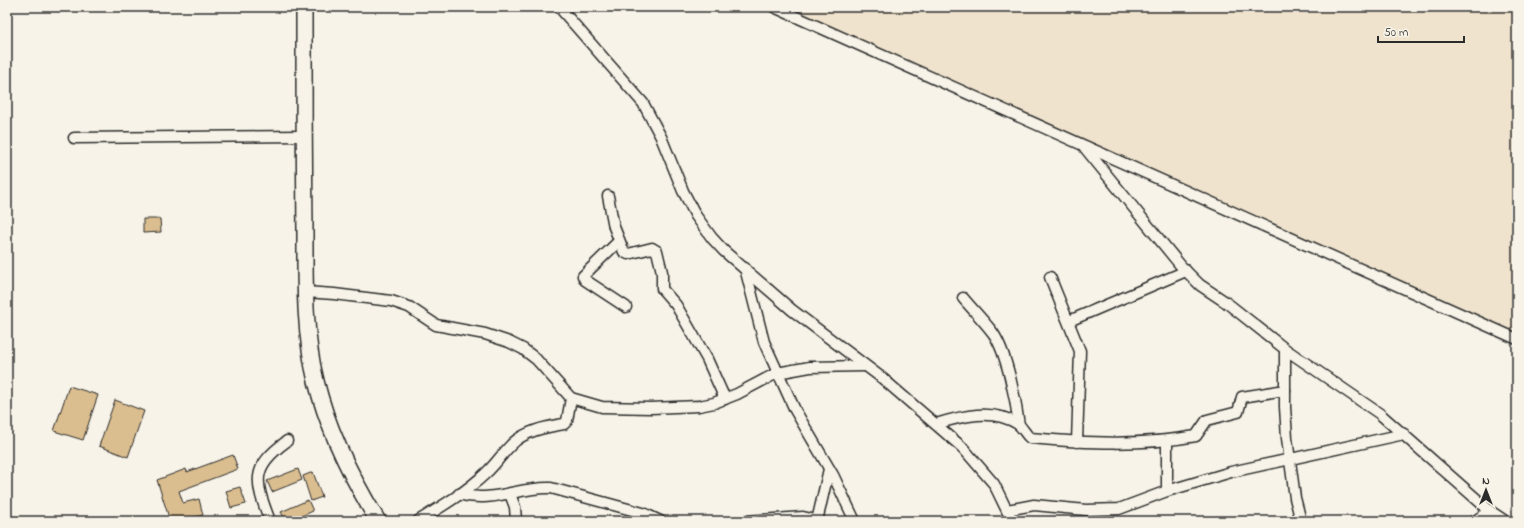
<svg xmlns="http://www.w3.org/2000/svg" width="1524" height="528" viewBox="0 0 1524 528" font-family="'Indie Flower',sans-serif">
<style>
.built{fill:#efe3cd}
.building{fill:#dbbe8f;stroke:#2b2b2b}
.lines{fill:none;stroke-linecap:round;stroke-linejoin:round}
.street-casing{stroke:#2b2b2b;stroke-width:13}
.secondary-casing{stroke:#2b2b2b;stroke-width:18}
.street{stroke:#f7f3e8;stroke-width:10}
.secondary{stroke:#f7f3e8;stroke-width:15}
</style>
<rect width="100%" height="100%" fill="#f7f3e8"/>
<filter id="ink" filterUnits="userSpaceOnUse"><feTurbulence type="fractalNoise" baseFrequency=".025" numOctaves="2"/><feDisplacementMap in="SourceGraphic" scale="8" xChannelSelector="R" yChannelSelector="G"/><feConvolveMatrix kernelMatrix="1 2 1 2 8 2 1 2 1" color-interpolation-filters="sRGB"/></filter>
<g filter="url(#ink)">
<polygon class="built" points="788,7 1517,7 1517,332 1212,196"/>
<g class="building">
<polygon points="143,219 160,219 161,232 143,233"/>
<polygon points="69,386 98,395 83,440 54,431"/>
<polygon points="115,400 144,411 128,457 99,446"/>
<polygon points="233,455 238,469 179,491 183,503 199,499 203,515 181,521 170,521 157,480 186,469 187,472"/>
<polygon points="298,469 302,480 272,492 267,481"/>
<polygon points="313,472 322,497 311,501 303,476"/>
<polygon points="240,487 246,504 231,508 226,491"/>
<polygon points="308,500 313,511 290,521 286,521 281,512"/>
</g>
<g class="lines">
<defs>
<g id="street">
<polyline points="559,7 643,103 661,137 683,191 696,216 712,238 724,251 792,310 882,378 963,448 994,484 1012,521"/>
<polyline points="774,7 1517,339"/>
<polyline points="74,138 303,136"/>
<polyline points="1085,148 1181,266 1200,285 1227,303 1285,349 1380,414 1490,511 1505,521"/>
<polyline points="608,196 614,227 624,252 628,254 652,248 657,251 662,272 662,289 676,305 707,359 725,399"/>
<polyline points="619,241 583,276 585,280 626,307"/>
<polyline points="745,268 764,342 795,410 833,475 855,521"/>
<polyline points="1050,277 1080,351 1077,442"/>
<polyline points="305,292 334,294 391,301 409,307 436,325 485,334 509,342 523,349 536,359 571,398 602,407 651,408 699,406 714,403 737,394 777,373 810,367 865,366"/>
<path d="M963 298C973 310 984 321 993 333 1007 353 1016 401 1019 425"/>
<polyline points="1069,321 1186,271"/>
<polyline points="1285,349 1285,407 1287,438 1295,498 1301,521"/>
<path d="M936 424C962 416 992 408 1018 424 1023 428 1025 434 1030 438 1085 443 1142 446 1196 436L1207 420 1238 412 1242 397 1285 390"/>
<polyline points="1167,441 1167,491"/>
<path d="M459 494C493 504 520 486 551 488L643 513 660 521"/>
<polyline points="510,494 515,507 516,521"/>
<polyline points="1007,510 1034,505 1086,510 1119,509 1167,491 1231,472 1404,434"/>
<path d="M270 521C255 482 250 468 287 441"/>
<path d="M418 521C441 507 466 492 486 473 495 465 502 454 511 445 524 431 546 427 564 424L567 421 571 398"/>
<polyline points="745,521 803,517 820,521"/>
<polyline points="817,521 829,469"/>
<polyline points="1475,521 1490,511"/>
</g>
<path id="secondary" d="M304 7C304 83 304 158 305 234 305 282 304 333 316 381 328 431 351 477 378 521"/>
</defs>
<use href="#street" class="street-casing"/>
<use href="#secondary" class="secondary-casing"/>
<use href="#street" class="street"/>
<use href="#secondary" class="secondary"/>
</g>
</g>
<rect width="1524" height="528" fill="none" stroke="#f7f3e8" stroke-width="24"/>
<rect x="12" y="12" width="1500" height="504" fill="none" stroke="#2b2b2b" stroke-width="1.5" filter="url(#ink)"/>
<g transform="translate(1486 490)" stroke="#f7f3e8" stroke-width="3" paint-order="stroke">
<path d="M0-3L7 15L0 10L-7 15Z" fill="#2b2b2b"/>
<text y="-6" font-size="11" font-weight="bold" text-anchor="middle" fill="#2b2b2b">N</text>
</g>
<path d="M1378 36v6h86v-6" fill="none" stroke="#2b2b2b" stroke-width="2"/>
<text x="1384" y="36" font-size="12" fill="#2b2b2b" stroke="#f7f3e8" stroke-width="3" paint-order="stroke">50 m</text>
</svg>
